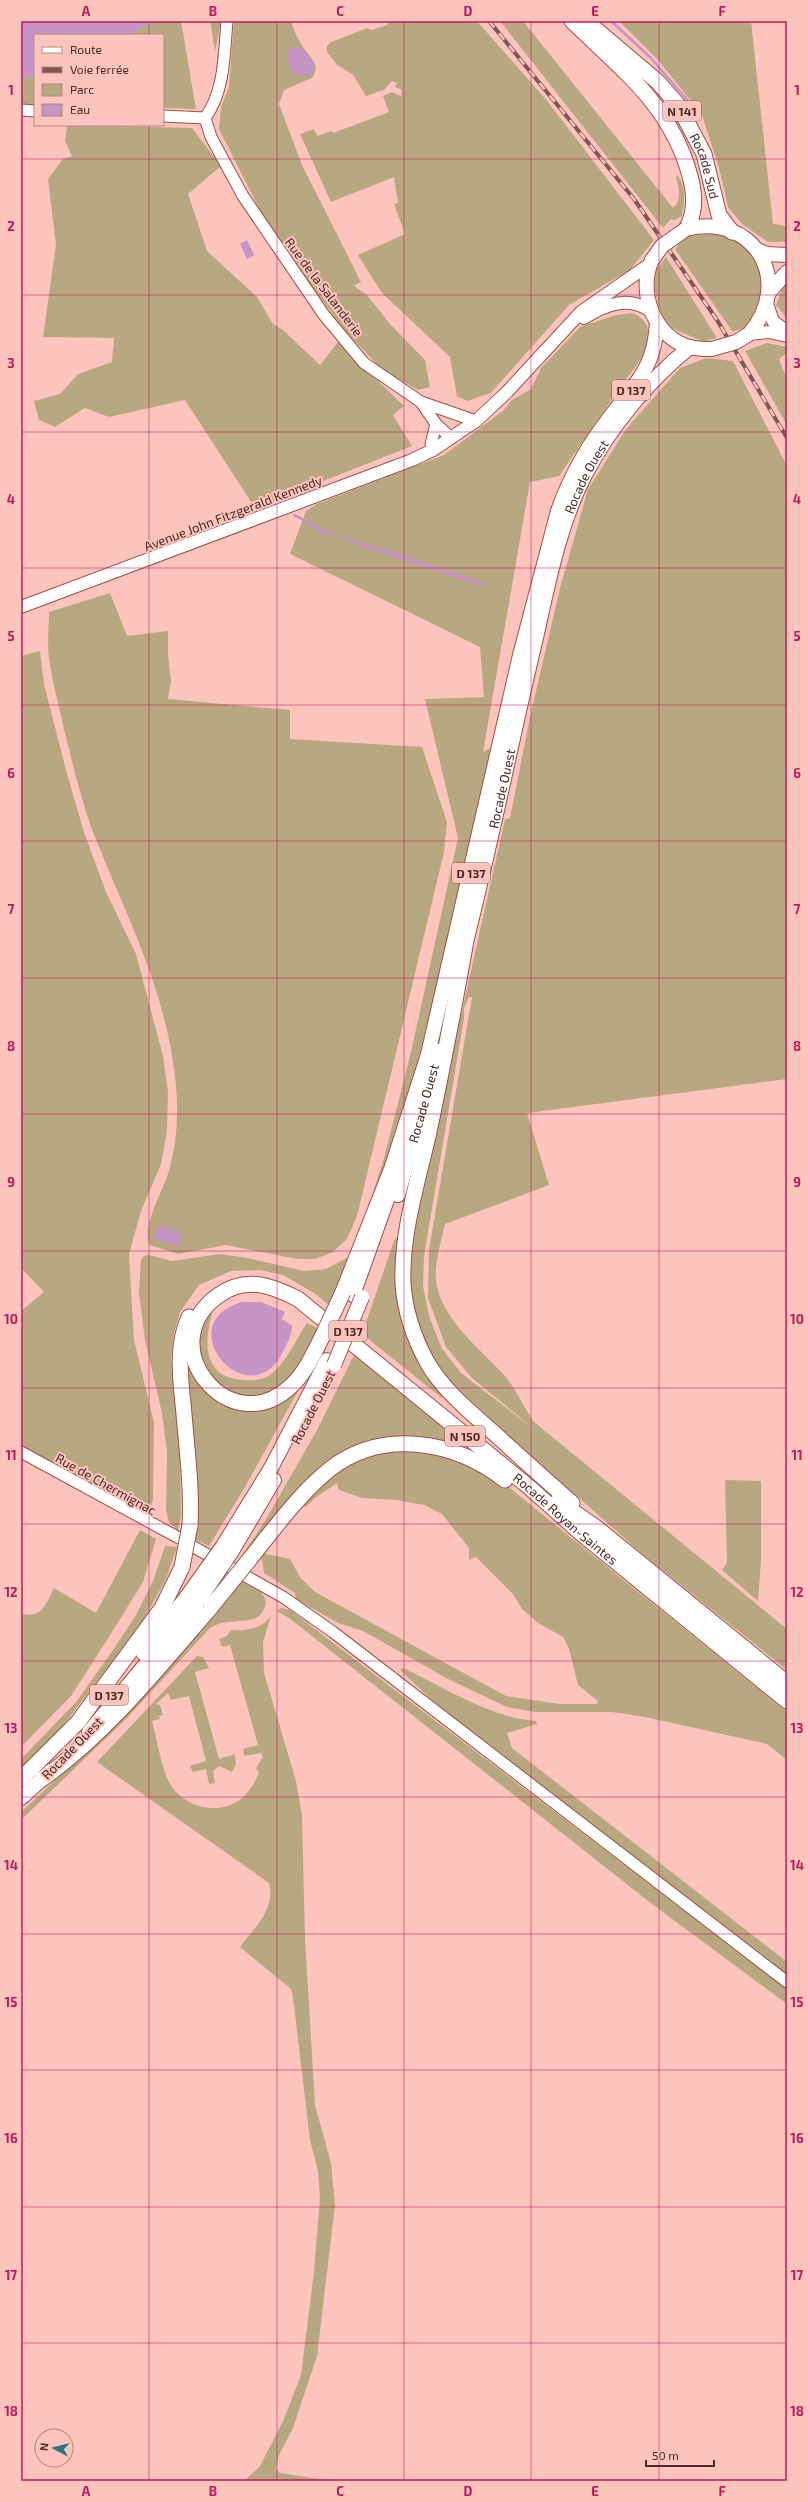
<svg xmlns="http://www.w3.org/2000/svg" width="808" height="2502" viewBox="0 0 808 2502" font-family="'Exo 2',sans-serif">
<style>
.green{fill:#b8a882;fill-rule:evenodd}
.water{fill:#c694c5}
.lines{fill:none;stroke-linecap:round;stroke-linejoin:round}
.stream{stroke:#c694c5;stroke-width:2.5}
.tertiary-casing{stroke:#9f4f46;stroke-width:13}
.secondary-casing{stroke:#9f4f46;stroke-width:14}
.primary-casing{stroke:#9f4f46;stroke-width:16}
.trunk-casing{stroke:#9f4f46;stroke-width:17}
.tertiary{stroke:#fff;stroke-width:11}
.secondary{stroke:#fff;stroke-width:12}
.primary{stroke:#fff;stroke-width:14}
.trunk{stroke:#fff;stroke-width:15}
.rail-casing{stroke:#805752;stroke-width:4}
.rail{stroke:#fcc4bd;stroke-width:2.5;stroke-dasharray:8;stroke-linecap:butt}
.primary-bridge-casing{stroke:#9f4f46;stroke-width:16;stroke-linecap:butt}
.trunk-bridge-casing{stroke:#9f4f46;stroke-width:17;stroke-linecap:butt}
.primary-bridge{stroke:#fff;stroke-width:14}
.trunk-bridge{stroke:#fff;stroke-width:15}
.grid{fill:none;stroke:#c2185b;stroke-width:1;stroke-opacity:0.55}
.labels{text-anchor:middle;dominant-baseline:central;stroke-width:4;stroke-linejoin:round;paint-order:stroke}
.shield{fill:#fcc4bd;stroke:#825853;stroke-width:1}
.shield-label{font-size:12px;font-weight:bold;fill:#4d2a25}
.street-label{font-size:13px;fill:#4d2a25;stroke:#fcc4bd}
.neatline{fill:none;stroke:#c2185b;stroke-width:1.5}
.grid-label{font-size:13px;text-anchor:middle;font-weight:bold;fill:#c2185b}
</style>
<rect width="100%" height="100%" fill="#fcc4bd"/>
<g class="green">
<polygon points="153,21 181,21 196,109 163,108 163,35 129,35"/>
<polygon points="209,21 221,21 215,52 211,25"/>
<path d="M234 21 291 22C294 30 297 38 302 45 309 58 322 63 312 78L284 90 279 104 302 165 361 282 354 286 367 295 390 324 425 360 430 387 418 390 382 370 342 327 269 228 219 129 221 107 229 87Z"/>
<polygon points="389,21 477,21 548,102 654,240 630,270 569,305 491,393 467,401 457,396 450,357 382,293 358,255 405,234 394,204 398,203 394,177 331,202 300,134 314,129 317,136 332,131 333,133 389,112 383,96 392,92 401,96 402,90 395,87 397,83 392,81 384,90 366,96 353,75 337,65 327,52 327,46 331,42 367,28 372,30 387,25"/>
<path d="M500 21H523L673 208C682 199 679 189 676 178L677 175C687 186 684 203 682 216L675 220 671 219 663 228Z"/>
<polygon points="619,21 751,21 773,224 787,226 787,242 768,242 742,224 728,207 719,168 702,115 659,61"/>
<polygon points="35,76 35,107 21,106 21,78"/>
<polygon points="67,125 192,128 221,166 188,194 207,251 257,297 273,324 283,330 320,365 338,342 404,406 393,415 412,446 255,508 185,400 109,417 85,408 55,427 39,420 34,401 60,394 78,374 112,362 114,338 43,337 56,245 48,179 63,159 72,156 65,141"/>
<path d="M710 234C761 236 777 293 743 329L732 331 675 249 686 236Z"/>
<polygon points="666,257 717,338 702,341 678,331 669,325 661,313 654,288 656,270"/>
<polygon points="787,282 787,318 776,305 784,283"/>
<path d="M632 313C665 325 641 363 625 380L559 476 530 482 483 752 491 748 442 967 419 1056 388 1166 357 1243 384 1158 411 1052 458 838 425 699 484 697 480 647 290 554 306 511 317 504 444 455 504 410 512 400 531 389 541 368 580 327 616 315Z"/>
<polygon points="767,343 787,347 787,353 779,359 787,380 787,425 745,351"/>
<path d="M706 358 733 361 787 466V1079L527 1113 549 1185 445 1224C441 1242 434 1264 436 1281 441 1319 481 1350 505 1376 516 1389 524 1408 534 1422L787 1629V1670L640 1552 452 1385 421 1340 408 1282 411 1238 505 819 510 818 530 717 560 588 588 489 627 428 680 368ZM469 997H472L429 1250 428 1298 446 1347 472 1378 535 1430 461 1373 442 1349 429 1316 423 1286 424 1256 464 1018V1008Z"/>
<path d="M110 593 127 636 168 631V655L171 681 168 699 290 710V739L422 747 447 822 444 852 357 1216 347 1239 333 1252 315 1259H297L226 1245 178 1254 150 1245C141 1230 161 1193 167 1177 180 1137 179 1096 172 1056 160 981 127 916 99 847 83 809 74 769 64 729 59 706 52 682 49 658 47 643 49 627 49 612Z"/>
<polygon points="40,651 44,684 67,774 84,832 106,892 136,954 163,1056 168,1091 167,1131 161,1164 141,1211 129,1254 134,1340 154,1423 153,1500 149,1511 142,1514 90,1487 21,1445 21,1311 44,1292 21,1268 21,656"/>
<polygon points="401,1231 400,1290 443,1391 442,1398 362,1334 394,1241"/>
<polygon points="219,1254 248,1258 304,1271 326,1269 352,1255 329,1305 314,1293 283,1275 260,1270 231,1271 199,1285 180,1312 174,1333 171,1358 180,1455 181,1515 178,1531 169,1522 166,1510 167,1452 162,1413 145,1340 139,1293 141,1260 144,1256 149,1255 172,1261"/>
<path d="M208 1312 212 1314C203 1344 204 1378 243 1380 252 1381 262 1380 270 1375 287 1362 295 1341 307 1323L319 1329C309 1349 300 1373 281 1387 256 1405 219 1396 204 1370 200 1364 198 1350 197 1343 197 1334 205 1320 208 1312Z"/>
<polygon points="187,1351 212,1395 290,1397 295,1391 298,1391 245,1487 209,1546 192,1538"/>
<polygon points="355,1353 454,1435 451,1443 444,1442 359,1449 240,1562 239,1560 265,1521 317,1430"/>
<polygon points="409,1448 457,1457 506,1485 787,1712 787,1760 767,1744 645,1717 612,1712 535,1712 507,1707 448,1679 363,1631 338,1623 296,1599 295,1593 264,1573 261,1553 290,1559 300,1577 315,1592 506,1696 559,1704 597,1704 598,1701 578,1685 569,1649 563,1637 538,1623 522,1609 513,1594 476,1557 469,1560 469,1548 442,1514 424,1505 396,1500 362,1498 339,1490 337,1483 315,1498 306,1507 301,1505 321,1482 359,1458"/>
<polygon points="725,1480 761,1481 761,1560 758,1601 722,1570 727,1563"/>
<path d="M140 1530 156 1539 143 1582 107 1640 71 1696 21 1747V1614C43 1618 45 1605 54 1588L96 1613Z"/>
<polygon points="165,1546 177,1547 166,1579 141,1625 44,1750 21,1772 21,1759 77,1701 115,1647 136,1615 153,1581"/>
<path d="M240 1579C250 1585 272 1594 264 1609 262 1614 258 1618 253 1619 238 1623 224 1619 210 1628L126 1719 21 1820V1812C100 1740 169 1660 240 1579Z"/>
<polygon points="281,1608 290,1610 787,1989 787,2004 652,1904 289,1618 277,1611"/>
<path d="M271 1616 263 1642 264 1673 296 1781 302 1815 305 1939 315 2105 331 2163 335 2205 317 2356 293 2428 279 2455 276 2469 280 2473 320 2479 363 2481H244L260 2466 284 2419 301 2375 314 2272 320 2198 318 2171 310 2140 293 1997 291 1989 240 1947C254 1928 276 1909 269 1883L97 1762 197 1656 203 1657 209 1668 195 1672 219 1759 235 1754 236 1764 232 1772 219 1766 213 1771 215 1783 209 1784 206 1769 193 1772 190 1766 206 1761 189 1696 171 1700 168 1693 156 1704 160 1705 163 1715 159 1716 160 1719 152 1721C157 1740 160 1760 167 1778 179 1807 221 1819 244 1796 251 1790 255 1781 259 1773L256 1768 263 1757 261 1753 244 1756 243 1749 258 1745 230 1645 222 1647 219 1639 227 1636 231 1630C246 1631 262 1629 271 1616Z"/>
<path d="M403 1668C446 1688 488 1717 536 1721L537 1724 507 1733 512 1748 787 1962V1977L433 1701 400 1670Z"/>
</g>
<g class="water">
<polygon points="21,21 153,21 129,35 35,35 35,76 21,78"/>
<path d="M299 46C308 55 318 62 311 75H297C288 70 287 59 289 49Z"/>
<polygon points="247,240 254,255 247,259 240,244"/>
<polygon points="295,514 337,536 395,552 486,584 485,587 321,532 292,515"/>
<polygon points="160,1226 181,1232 179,1246 154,1240 157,1227"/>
<path d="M242 1302H261L285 1312 282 1319 292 1326C292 1337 285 1347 280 1357 245 1414 169 1323 242 1302Z"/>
</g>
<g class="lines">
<polyline class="stream" points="611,21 651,58 689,102"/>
<defs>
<g id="tertiary">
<polyline points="21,110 35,111"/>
<polyline points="163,116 205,118"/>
<polyline points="205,118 211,137 243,196 324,315 364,363 421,402 436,424 451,438"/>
<path d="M205 118C225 91 224 54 227 21"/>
<polyline points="421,402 476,421"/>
<polyline points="433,450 431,444 436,424"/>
<polyline points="21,1452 179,1538"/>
<polyline points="192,1546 283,1597 333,1632 787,1982"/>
</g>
<g id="secondary">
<polyline points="767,304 773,321 787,332"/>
<path d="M584 318C606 304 630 295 652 312"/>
<polyline points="749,334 769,332 787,336"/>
<polyline points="21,607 412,460 433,450 476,421 507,392 581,312 650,264"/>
</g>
<g id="primary">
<path d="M686 229C754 212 795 281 749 334"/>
<polyline points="757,250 767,254 787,255"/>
<path d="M652 260C637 291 654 338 690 347 697 349 705 349 712 349"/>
<polyline points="770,291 787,272"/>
<path id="s1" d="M462 958C489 853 510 747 535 642 548 585 559 524 586 473 611 426 649 380 690 347"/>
<path d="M426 1063 520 655 558 511C569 480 584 452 604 425 631 387 655 372 657 322"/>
<path id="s2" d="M398 1195 438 1051"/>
<polyline points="353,1295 394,1180"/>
<polyline points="223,1546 271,1468 327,1360"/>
<polyline points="232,1551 274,1480"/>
<polyline points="143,1653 188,1595"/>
<polyline points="89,1732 197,1603"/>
<polyline points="21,1798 51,1771"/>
</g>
<g id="trunk">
<path d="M572 21C622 70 671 105 690 176 695 194 696 213 686 229"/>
<path id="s3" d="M586 21 658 82 678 105 704 154 719 215 732 232"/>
<path d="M465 946C454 1008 442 1070 429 1132 418 1181 401 1233 403 1284 405 1311 414 1338 427 1362 443 1390 470 1412 494 1433 520 1457 546 1480 572 1503"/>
<polyline points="343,1292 392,1168 429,1053"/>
<path d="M189 1317C175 1347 181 1382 184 1414 187 1451 192 1488 190 1525"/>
<path id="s4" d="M323 1335C314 1353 306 1372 291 1386 230 1444 149 1344 219 1295 246 1276 271 1285 298 1299L529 1487 583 1535 787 1701"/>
<polyline points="558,1501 598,1529 787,1683"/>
<path d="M249 1560C274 1529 299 1494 330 1469 383 1428 455 1441 505 1480"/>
<polyline points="21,1779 78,1722 162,1608 182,1567"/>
<path d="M42 1779C107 1733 159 1667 211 1607"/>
</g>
</defs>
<use href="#tertiary" class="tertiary-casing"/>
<use href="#secondary" class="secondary-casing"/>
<use href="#primary" class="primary-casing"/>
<use href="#trunk" class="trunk-casing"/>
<use href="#tertiary" class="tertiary"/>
<use href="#secondary" class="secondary"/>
<use href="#primary" class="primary"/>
<use href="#trunk" class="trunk"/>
<defs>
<polyline id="rail" points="489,21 634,199 717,320 787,438"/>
</defs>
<use href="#rail" class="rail-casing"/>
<use href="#rail" class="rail"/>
<defs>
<g id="primary-bridge">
<polyline points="652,260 662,246 686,229"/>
<polyline points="712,349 736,342 749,334"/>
<polyline points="334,1365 362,1297"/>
<polyline points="188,1595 223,1546"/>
<polyline points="197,1603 232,1551"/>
</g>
<g id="trunk-bridge">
<polyline points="323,1335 343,1292"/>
<polyline points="182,1567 190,1525"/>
<polyline points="211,1607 249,1560"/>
</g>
</defs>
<use href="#primary-bridge" class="primary-bridge-casing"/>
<use href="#trunk-bridge" class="trunk-bridge-casing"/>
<use href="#primary-bridge" class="primary-bridge"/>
<use href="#trunk-bridge" class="trunk-bridge"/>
</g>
<path class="grid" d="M149 21V35M277 21V2481M404 21V2481M531 21V2481M659 21V2481M149 125V2481M21 159H787M21 295H787M21 432H787M21 568H787M21 705H787M21 841H787M21 978H787M21 1114H787M21 1251H787M21 1388H787M21 1524H787M21 1661H787M21 1797H787M21 1934H787M21 2070H787M21 2207H787M21 2343H787"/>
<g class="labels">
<g class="shield">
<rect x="663" y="101" width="38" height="20" rx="3"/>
<rect x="612" y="380" width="38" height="20" rx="3"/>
<rect x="452" y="863" width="38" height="20" rx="3"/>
<rect x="329" y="1321" width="38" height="20" rx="3"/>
<rect x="445" y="1426" width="40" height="20" rx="3"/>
<rect x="90" y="1685" width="38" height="20" rx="3"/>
</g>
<g class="shield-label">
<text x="682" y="111">N 141</text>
<text x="631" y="390">D 137</text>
<text x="471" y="873">D 137</text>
<text x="348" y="1331">D 137</text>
<text x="465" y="1436">N 150</text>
<text x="109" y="1695">D 137</text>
</g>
<g class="street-label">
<text stroke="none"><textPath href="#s3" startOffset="192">Rocade Sud</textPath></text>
<text transform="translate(324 287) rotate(53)">Rue de la Salanderie</text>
<text stroke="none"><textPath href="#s1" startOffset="498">Rocade Ouest</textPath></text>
<text transform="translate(233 513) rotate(-21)">Avenue John Fitzgerald Kennedy</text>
<text stroke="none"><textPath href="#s1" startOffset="174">Rocade Ouest</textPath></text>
<text stroke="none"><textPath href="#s2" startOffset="95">Rocade Ouest</textPath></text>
<text transform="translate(313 1407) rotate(-63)">Rocade Ouest</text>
<text transform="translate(106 1484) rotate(29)">Rue de Chermignac</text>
<text stroke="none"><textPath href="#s4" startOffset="686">Rocade Royan-Saintes</textPath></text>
<text transform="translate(72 1748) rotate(-46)">Rocade Ouest</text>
</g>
</g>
<rect width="808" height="2502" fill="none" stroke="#fcc4bd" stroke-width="44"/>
<rect x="34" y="34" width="130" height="92" fill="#fcc4bd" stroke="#b68680"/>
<rect x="42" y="47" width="20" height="6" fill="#ffffff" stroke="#b68680"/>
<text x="70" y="54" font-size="12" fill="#4d2a25">Route</text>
<rect x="42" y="67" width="20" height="6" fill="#805752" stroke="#b68680"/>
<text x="70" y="74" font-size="12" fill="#4d2a25">Voie ferrée</text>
<rect x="42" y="84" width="20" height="12" fill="#b8a882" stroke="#b68680"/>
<text x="70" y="94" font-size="12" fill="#4d2a25">Parc</text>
<rect x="42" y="104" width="20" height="12" fill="#c694c5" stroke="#b68680"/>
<text x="70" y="114" font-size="12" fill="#4d2a25">Eau</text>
<g transform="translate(54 2448) rotate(277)"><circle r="19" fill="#fcc4bd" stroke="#b68680"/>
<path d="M0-3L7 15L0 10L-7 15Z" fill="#2d757e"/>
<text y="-6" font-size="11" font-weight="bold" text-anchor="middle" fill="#4d2a25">N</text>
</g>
<path d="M646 2460v6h68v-6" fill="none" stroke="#4d2a25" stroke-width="2"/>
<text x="652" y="2460" font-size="12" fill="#4d2a25" stroke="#fcc4bd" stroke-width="3" paint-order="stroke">50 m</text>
<rect x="22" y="22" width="764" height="2458" class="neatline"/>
<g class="grid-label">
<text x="86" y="16">A</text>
<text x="213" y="16">B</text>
<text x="340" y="16">C</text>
<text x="468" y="16">D</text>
<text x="595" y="16">E</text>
<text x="722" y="16">F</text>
<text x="11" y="95">1</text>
<text x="797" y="95">1</text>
<text x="11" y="231">2</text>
<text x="797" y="231">2</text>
<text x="11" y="368">3</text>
<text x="797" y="368">3</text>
<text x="11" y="504">4</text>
<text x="797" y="504">4</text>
<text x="11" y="641">5</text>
<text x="797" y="641">5</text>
<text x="11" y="778">6</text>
<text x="797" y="778">6</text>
<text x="11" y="914">7</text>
<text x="797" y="914">7</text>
<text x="11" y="1051">8</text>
<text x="797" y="1051">8</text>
<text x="11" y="1187">9</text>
<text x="797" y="1187">9</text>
<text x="11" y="1324">10</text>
<text x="797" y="1324">10</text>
<text x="11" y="1460">11</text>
<text x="797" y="1460">11</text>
<text x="11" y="1597">12</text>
<text x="797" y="1597">12</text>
<text x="11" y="1733">13</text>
<text x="797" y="1733">13</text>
<text x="11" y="1870">14</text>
<text x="797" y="1870">14</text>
<text x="11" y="2007">15</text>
<text x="797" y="2007">15</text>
<text x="11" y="2143">16</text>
<text x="797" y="2143">16</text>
<text x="11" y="2280">17</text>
<text x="797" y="2280">17</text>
<text x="11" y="2416">18</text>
<text x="797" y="2416">18</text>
<text x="86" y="2496">A</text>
<text x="213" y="2496">B</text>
<text x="340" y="2496">C</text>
<text x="468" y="2496">D</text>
<text x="595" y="2496">E</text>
<text x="722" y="2496">F</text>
</g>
</svg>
